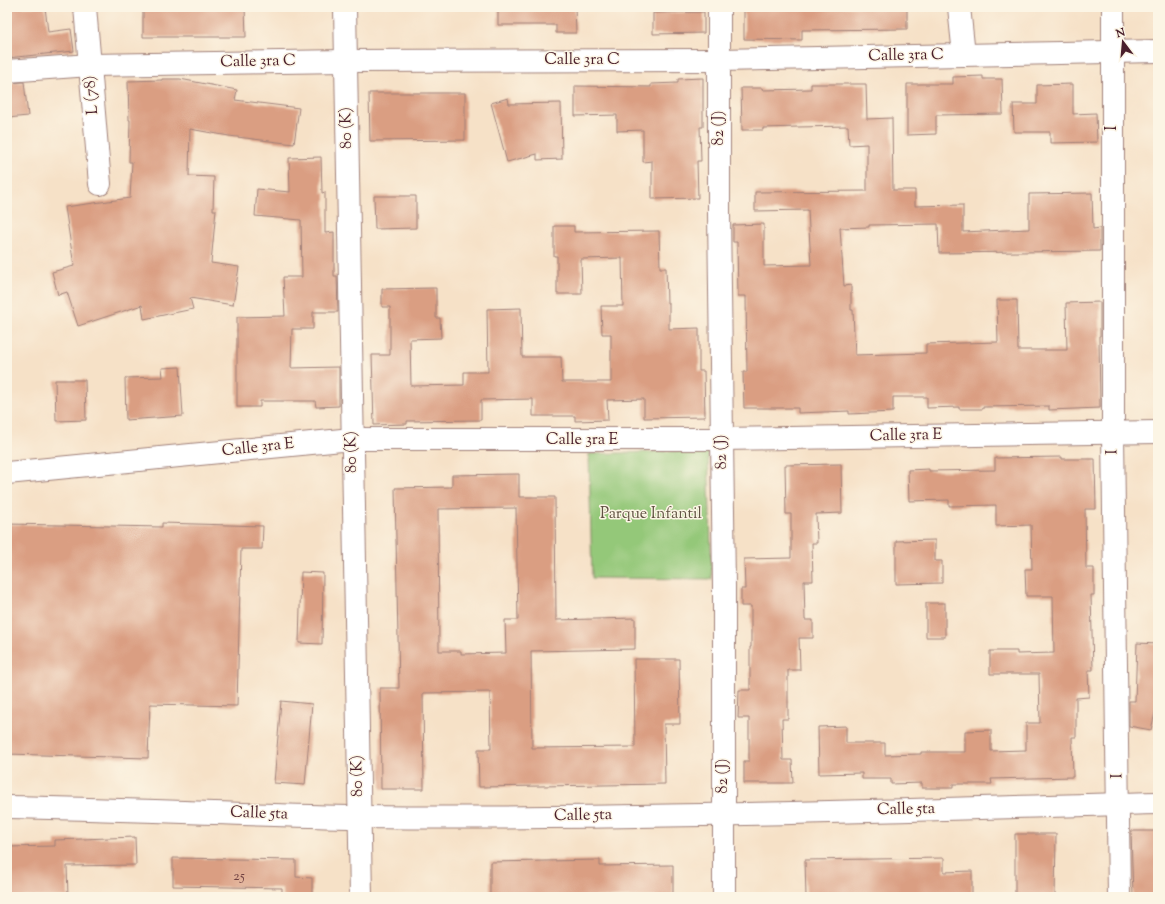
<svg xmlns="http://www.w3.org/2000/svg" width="1165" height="904" viewBox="0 0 1165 904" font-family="'Sorts Mill Goudy',serif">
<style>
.green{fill:#94c879;stroke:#6f7452}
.building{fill:#da9e82;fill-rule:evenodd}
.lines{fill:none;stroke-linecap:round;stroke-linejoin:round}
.minor-casing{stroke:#a08079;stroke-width:24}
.minor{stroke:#fff;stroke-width:22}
.labels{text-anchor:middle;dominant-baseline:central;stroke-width:3;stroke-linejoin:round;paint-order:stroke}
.number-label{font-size:14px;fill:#6e3f41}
.street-label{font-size:16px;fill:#4a1f2b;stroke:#fcf5e5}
.park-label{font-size:16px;fill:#605242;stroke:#fcf5e5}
</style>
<rect width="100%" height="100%" fill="#fcf5e5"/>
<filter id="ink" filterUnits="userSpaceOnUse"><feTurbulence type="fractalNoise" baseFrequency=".025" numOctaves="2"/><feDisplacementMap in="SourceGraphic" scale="8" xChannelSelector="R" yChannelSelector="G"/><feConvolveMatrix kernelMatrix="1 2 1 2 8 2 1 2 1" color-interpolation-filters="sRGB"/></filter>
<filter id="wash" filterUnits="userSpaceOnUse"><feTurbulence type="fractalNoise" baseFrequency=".012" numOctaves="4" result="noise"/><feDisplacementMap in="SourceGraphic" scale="16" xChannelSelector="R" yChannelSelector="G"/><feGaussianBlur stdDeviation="0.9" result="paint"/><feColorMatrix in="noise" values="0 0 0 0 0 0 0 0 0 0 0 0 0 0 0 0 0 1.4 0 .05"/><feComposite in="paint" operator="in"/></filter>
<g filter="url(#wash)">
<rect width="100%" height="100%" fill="#f6e1c7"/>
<polygon class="green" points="708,450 712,579 592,578 589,454"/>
<g id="blocks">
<g class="building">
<polygon points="7,7 45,7 48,32 71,29 74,51 7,58"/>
<polygon points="143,7 245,7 246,37 143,37"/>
<polygon points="498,7 575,7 576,33 556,33 556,25 498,25"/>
<polygon points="744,7 907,7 907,29 802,30 802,40 744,39"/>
<polygon points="704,12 704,33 653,34 653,13"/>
<polygon points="983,76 983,79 1002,79 1003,114 936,115 936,134 907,135 907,84 953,84 953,77"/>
<polygon points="703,78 703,127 700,127 701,161 697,161 698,198 652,199 652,161 643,162 643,130 617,131 617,115 575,116 575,86 651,87 651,84 678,83 678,79"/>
<polygon points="162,79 180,79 237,90 235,100 299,108 294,144 229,136 190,129 189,176 214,177 213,210 216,210 211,263 239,267 233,305 190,298 193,309 144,319 142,305 78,326 67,292 58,295 52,272 74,266 65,207 130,198 132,162 129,162 130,120 129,120 128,81 162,80"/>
<polygon points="24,82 28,116 7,118 7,83"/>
<polygon points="811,84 866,84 867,119 892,118 893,190 915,190 915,206 963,205 963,232 1029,229 1029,194 1092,193 1093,229 1100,228 1100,251 939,253 938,224 869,225 869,227 840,228 844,286 851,285 851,310 853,310 855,355 926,353 926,344 998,342 997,300 1017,300 1018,350 1067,350 1066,303 1100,302 1100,336 1099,336 1100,408 1049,410 1049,406 983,407 983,409 959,409 959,407 927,408 927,397 893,397 893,412 849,414 849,411 798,413 798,408 744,408 743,372 747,372 746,296 738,296 737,242 733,242 733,225 764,224 764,266 811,265 808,210 755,211 755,192 867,191 867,144 849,145 848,126 798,127 763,128 763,130 742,130 741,88 762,88 763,90 811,89"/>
<polygon points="1073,84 1073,114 1096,113 1097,142 1050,143 1050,132 1014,132 1013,104 1037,104 1037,85"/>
<polygon points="369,93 465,93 465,140 370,141"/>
<polygon points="508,98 509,104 561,103 562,159 537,160 537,154 507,162 491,103"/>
<polygon points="321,157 322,193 325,192 325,233 334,232 334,276 337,276 338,312 313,312 313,329 292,329 291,368 339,367 339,406 316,407 315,401 260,401 260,407 237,407 237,317 285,316 283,277 302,277 301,220 255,216 257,189 290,192 289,158"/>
<polygon points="374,196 416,196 416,228 375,229"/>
<polygon points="554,226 574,226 574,232 659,231 660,268 666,268 667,303 669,303 669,329 699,328 699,371 704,371 705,417 644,418 644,399 607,400 608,420 575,421 575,416 533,416 533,399 481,400 481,420 407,421 407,424 374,425 372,355 390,355 390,307 382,307 382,289 436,288 436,318 440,318 441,338 410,339 411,386 464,385 464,372 488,372 487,309 521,308 522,357 561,357 562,382 611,382 611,334 602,334 601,306 623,306 622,258 581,259 582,294 557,294 557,256 554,256"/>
<polygon points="180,367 183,416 126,420 125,378 163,377 162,368"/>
<polygon points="55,380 85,380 86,420 56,421"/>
<polygon points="1062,457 1062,459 1095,459 1096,509 1085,509 1086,568 1094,568 1094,595 1091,595 1093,670 1088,670 1089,697 1076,698 1076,737 1072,737 1073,777 991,779 992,784 953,784 953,788 922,788 922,783 891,784 891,779 862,779 862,773 819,774 818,727 846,726 846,743 885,743 885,755 921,754 921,752 965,752 965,731 991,730 991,751 1026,750 1026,723 1040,723 1039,674 990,674 990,651 1017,651 1017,654 1054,653 1053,596 1026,596 1025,569 1032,569 1031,525 996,526 996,505 949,506 949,500 909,501 908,470 929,469 929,471 995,470 995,458"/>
<polygon points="841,464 842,513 816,514 817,543 812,543 813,581 804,581 805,620 813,620 813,638 799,638 800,670 788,670 788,719 782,719 783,760 792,760 793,783 744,783 744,761 749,761 749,718 738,718 739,690 750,690 750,647 751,647 751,606 741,606 741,589 745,589 744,559 791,558 791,514 786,514 785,465"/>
<path d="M519 474V497H555L556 620 635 618V649L531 651 532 748 635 747 634 659H679L680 724H664L665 784 479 787 478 749H491L490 692 423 693 424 789H381L380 688H399L395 488 452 487V475ZM516 508 518 620H505L506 653 461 654V651H439L438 509Z"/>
<polygon points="162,523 263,526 262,549 241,549 237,706 150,704 148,758 7,754 7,524 162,527"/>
<polygon points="935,540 935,561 942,561 942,583 896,584 896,541"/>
<polygon points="301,572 323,573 322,644 299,643"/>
<rect x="926" y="603" width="19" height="34"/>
<polygon points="1137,643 1158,644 1158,700 1151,730 1129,726 1129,701 1135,701"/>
<polygon points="281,701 312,704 305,785 274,783"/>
<polygon points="1131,831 1158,831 1158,897 1133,897"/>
<polygon points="1015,834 1056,834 1055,897 1015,897"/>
<polygon points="135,837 136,865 67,866 68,897 7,897 7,847 55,846 55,840"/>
<polygon points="173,858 296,860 296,877 312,878 312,897 282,897 282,888 173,886"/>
<polygon points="944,858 944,872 972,871 972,897 806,897 805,860"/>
<polygon points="600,860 600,866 673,865 673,897 490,897 490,862"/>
</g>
</g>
</g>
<g filter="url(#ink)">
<use href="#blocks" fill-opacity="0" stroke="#a08079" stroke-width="1"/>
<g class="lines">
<defs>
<g id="minor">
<polyline points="85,7 100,184"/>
<polyline points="345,7 361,897"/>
<polyline points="719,7 719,214 724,586 724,897"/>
<polyline points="959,7 964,55"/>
<polyline points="1113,7 1113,433 1119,897"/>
<polyline points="7,71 90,65 345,61 720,60 1158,51"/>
<polyline points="7,473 352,439 721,439 1158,432"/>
<path d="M7 807C125 809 242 815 360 817 626 820 892 810 1158 803"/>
</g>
</defs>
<use href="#minor" class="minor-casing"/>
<use href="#minor" class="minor"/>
</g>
</g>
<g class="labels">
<g class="number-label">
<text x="239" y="877">25</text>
</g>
<g class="street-label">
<text transform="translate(906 56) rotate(-1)">Calle 3ra C</text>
<text x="582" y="60">Calle 3ra C</text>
<text transform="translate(258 62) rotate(-1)">Calle 3ra C</text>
<text transform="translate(92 95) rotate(-95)">L (78)</text>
<text transform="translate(347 128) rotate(-91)">80 (K)</text>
<text transform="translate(719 128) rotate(-90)">82 (J)</text>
<text transform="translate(1112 128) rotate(-90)">I</text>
<text transform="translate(906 436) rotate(-1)">Calle 3ra E</text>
<text x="582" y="440">Calle 3ra E</text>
<text transform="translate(258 448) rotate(-6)">Calle 3ra E</text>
<text transform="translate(352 452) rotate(-91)">80 (K)</text>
<text transform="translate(722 452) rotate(-91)">82 (J)</text>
<text transform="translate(1113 452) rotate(-91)">I</text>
<text transform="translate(358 776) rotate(-91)">80 (K)</text>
<text transform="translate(723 776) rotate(-90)">82 (J)</text>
<text transform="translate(1118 776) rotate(-91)">I</text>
<text transform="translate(906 810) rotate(-1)">Calle 5ta</text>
<text transform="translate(259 814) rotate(2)">Calle 5ta</text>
<text transform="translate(583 816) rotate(-1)">Calle 5ta</text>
</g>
<g class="park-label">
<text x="651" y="514">Parque Infantil</text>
</g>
</g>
<rect width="1165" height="904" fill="none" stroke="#fcf5e5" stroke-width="24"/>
<g transform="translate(1123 42) rotate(344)" stroke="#fcf5e5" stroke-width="3" paint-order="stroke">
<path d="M0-3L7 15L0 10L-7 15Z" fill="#4a1f2b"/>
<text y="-6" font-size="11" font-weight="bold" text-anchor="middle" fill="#4a1f2b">N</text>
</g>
</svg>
